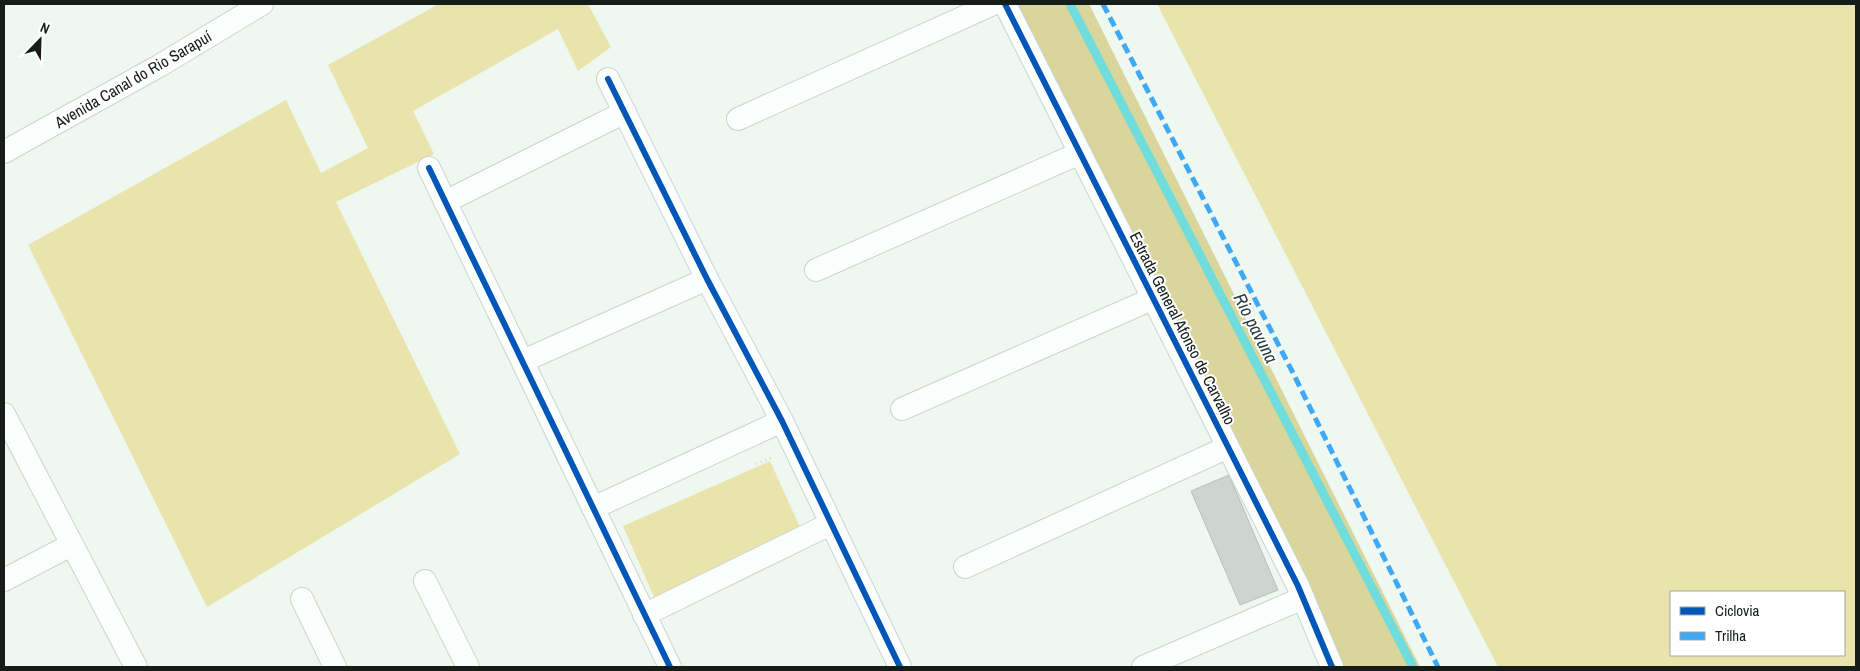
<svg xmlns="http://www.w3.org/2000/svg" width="1860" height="671" viewBox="0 0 1860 671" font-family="'Archivo Narrow',sans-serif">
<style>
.green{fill:#e8e4ab;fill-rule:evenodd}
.forest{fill:#dad59b}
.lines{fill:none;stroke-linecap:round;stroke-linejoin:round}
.stream{stroke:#70dddc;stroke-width:9}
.building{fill:#ccd5d0;stroke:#b7bfba}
.street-casing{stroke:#ccd4cd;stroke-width:24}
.path{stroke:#d4d7d5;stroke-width:3;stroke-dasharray:1 4;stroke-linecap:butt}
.street{stroke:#fcfefd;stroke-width:22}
.quiet{stroke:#3fa9f5;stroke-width:5;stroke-dasharray:10 5;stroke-linecap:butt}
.cycleway-casing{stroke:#fff;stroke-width:9}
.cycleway{stroke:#0057b8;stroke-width:6}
.labels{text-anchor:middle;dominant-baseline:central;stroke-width:4;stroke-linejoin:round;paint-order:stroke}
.street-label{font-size:16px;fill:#161c17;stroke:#fff}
.water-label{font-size:18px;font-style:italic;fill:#253d3d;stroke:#fff}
</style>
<rect width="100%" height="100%" fill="#eef8f0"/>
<g class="green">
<polygon points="439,4 588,4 611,47 578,71 558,29 413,111 434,154 336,202 460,454 207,607 28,245 286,100 321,173 368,148 328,65"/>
<path d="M1157 4H1856V667H1498ZM1844 592V655H1671V592Z"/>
<polygon points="770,461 803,534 654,597 623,526"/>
</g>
<polygon class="forest" points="1017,4 1089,4 1420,667 1342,667"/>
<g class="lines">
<polyline class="stream" points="1070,4 1413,667"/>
</g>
<polygon class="building" points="1229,475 1278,590 1240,605 1191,491"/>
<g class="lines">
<defs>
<g id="street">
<polyline points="1005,4 1298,586 1332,667"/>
<polyline points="608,79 707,279 782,421 900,667"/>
<polyline points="738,119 993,4"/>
<polyline points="4,152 159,66 262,4"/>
<polyline points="429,168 670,667"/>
<polyline points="445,202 625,112"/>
<polyline points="816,270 1080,153"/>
<polyline points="523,361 707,279"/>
<polyline points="902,409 1152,299"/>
<polyline points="4,414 136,667"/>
<polyline points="593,508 782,421"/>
<polyline points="965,567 1228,447"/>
<polyline points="4,580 71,545"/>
<polyline points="425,581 468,667"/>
<polyline points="302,599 335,667"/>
<polyline points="644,615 830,524"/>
<polyline points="1143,667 1303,598"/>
</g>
</defs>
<use href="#street" class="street-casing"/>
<polyline class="path" points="756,464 771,458"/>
<use href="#street" class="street"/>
<polyline class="quiet" points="1103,4 1294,375 1438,667"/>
<defs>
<g id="cycleway">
<polyline points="1005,4 1298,586 1332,667"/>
<polyline points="608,79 707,279 782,421 900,667"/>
<polyline points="429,168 670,667"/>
</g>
</defs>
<use href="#cycleway" class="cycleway-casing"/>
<use href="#cycleway" class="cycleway"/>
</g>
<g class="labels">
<g class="street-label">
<text transform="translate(133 79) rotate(-30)">Avenida Canal do Rio Sarapuí</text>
<text transform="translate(1183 328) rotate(63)">Estrada General Afonso de Carvalho</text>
</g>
<g class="water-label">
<text transform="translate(1256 328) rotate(63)">Rio pavuna</text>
</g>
</g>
<rect width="1860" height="671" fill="none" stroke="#161c17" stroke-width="10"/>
<rect x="1670" y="591" width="175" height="65" fill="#ffffff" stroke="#a2a4a2"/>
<rect x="1680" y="607" width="25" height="8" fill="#0057b8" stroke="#a2a4a2"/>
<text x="1715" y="616" font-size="15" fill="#161c17">Ciclovia</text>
<rect x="1680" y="632" width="25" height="8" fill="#3fa9f5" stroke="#a2a4a2"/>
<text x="1715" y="641" font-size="15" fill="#161c17">Trilha</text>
<g transform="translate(40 40) rotate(23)" stroke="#ffffff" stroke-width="4" paint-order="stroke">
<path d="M0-4L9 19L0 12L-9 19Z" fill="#161c17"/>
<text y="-8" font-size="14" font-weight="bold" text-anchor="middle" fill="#161c17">N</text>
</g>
</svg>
